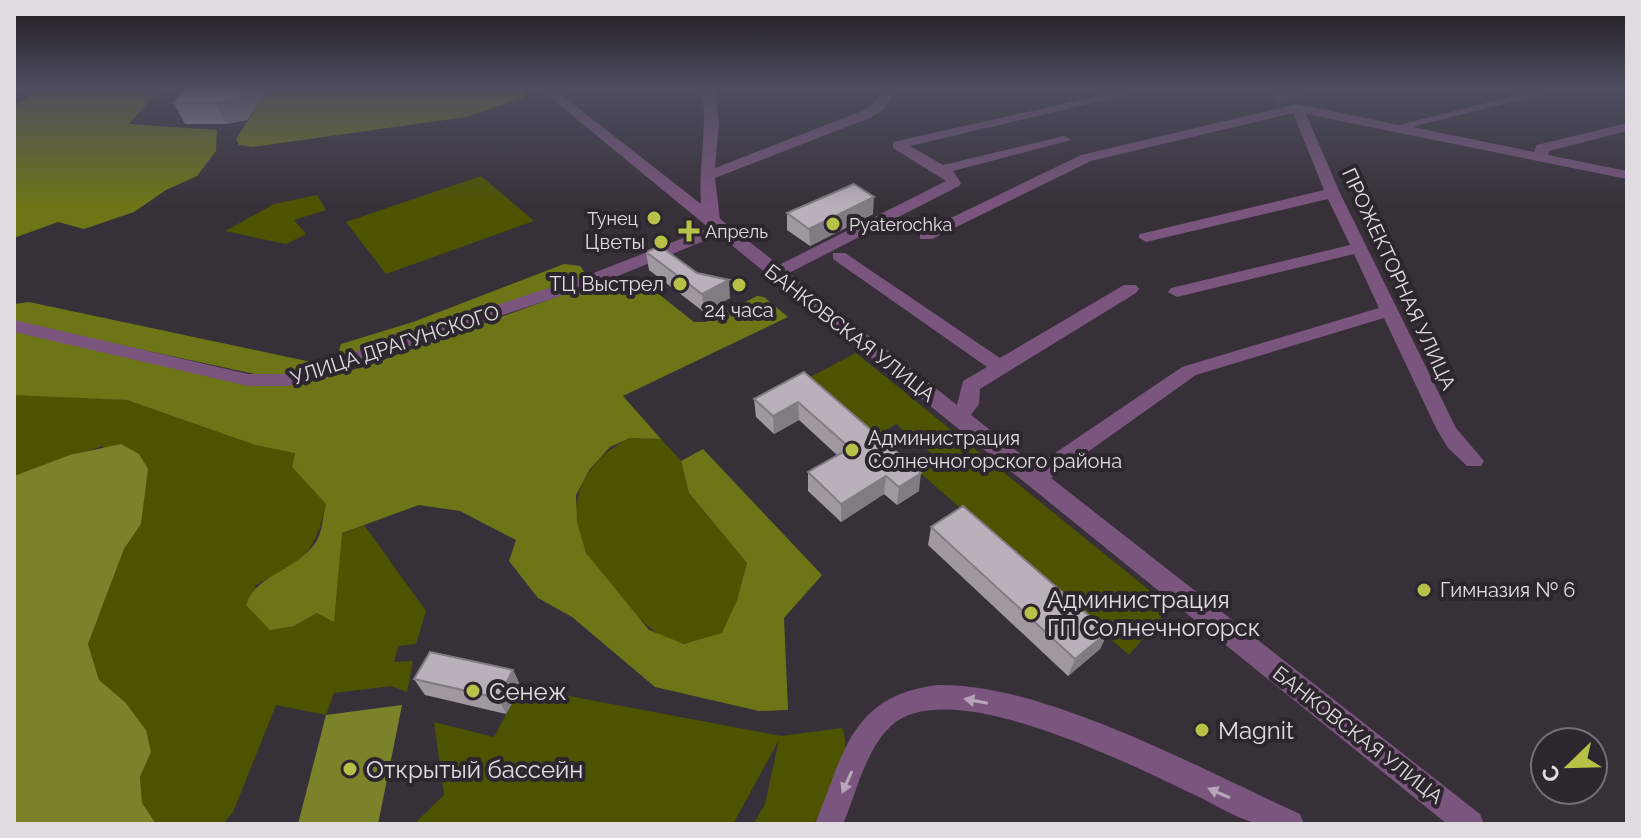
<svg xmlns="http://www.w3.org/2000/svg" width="1641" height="838" viewBox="0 0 1641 838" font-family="Raleway,sans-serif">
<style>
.green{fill:#4e5300}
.forest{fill:#6e7517}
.water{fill:#7b8229}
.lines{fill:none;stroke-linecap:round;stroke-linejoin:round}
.minor{fill:#7a557d;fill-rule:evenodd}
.wall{fill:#a097a1}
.shaded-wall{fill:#827b83}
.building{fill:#bab0bb;stroke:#827b83;stroke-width:2}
.oneway{fill:#b8a5b9}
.poi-dot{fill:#b7c147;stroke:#2e262f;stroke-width:3}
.labels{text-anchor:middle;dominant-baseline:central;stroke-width:8;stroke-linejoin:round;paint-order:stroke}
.far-poi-label{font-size:18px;fill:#e1dbe1;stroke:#2e262f;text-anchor:start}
.poi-label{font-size:20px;fill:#e1dbe1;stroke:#2e262f;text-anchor:end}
.street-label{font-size:20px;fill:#e1dbe1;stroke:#2e262f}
.near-poi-label{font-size:24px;fill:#e1dbe1;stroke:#2e262f;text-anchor:start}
</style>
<rect width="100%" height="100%" fill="#383039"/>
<g class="green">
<polygon points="481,176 534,221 386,274 346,222"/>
<polygon points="317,195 326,210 294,220 306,234 286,244 225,231 274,204"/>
<polygon points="856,353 1170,607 1129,655 918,471 937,458 896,424 877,435 810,377"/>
<path d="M19 394 127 400 255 445 295 452 292 467 326 504C314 557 301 562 254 586L294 626 317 613 341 534 364 525 426 611 416 644 398 646 394 662 413 661 407 692 391 686 334 693 326 715 276 705 233 812 223 824H156L142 804 140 777 151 752 125 702 99 680 88 644 124 549 141 524 142 501 102 446 14 476V395Z"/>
<path d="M630 438 661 439 681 461 689 493 747 563 737 600 723 633C711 636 693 645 682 643 651 637 636 614 617 591 607 579 594 567 586 553 561 506 585 459 630 438Z"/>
<path d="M521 687 781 736 842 728C855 760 828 795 814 824H754L765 804 779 740 733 824H414L444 795 434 722 494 737Z"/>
</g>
<g class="forest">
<polygon points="39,89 160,89 129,124 217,130 216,151 197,176 166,190 134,212 84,229 58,222 14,238 14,106"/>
<polygon points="268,89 520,89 526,97 466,117 253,147 239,145 236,139"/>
<polygon points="564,264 580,266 587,276 347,356 339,350 341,344 413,322"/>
<path d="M637 277 694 322H706L757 296 764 297 788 317 623 396 661 439 630 438 610 447 590 469 576 495 577 522 586 553 649 630 684 644 722 633 737 600 747 563 689 493 681 461 703 449 822 575 784 618 788 710 759 711 655 687 572 617 538 598 509 561 516 540 460 511 419 505 342 533 334 622 317 613 294 626 270 630 246 605C256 574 295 572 316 542 322 533 323 516 326 504L292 467 295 453 255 445 127 400 14 395V330L246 385H299L366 366 573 291Z"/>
<polygon points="29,302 330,366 273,378 14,322 14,304"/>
</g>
<g class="water">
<polygon points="121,444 139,454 148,469 141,524 124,549 88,644 99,680 125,702 146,730 151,752 140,777 142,803 156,824 14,824 14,476 70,455"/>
<polygon points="402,705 378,824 298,824 326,715"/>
</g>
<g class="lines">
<g class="minor">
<path d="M540 89H554L701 204C698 166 708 129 702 89H714L719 123 715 168 862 111 875 102 884 89H896L885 108 872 117 715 178 720 219 779 265 946 181 893 148V142L1130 89H1152L910 146 943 165 1064 136 1071 140 953 171 961 183 959 186 789 273 957 405 963 381 987 367 833 259V253H845L1000 358 1124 285H1136L1139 289 1136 293 980 389 979 404 971 415 1036 466 1182 367 1379 308 1354 254 1177 297 1168 292 1171 288 1350 245 1328 199 1146 242 1138 237 1140 234 1324 190 1293 113 1091 161 932 239H920V233L1081 155 1297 104 1399 125 1542 89H1563L1412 127 1534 152 1537 145 1627 123V131L1549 151 1548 155 1627 171V179L1306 114 1340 193 1456 428 1484 461 1481 466H1467L1448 448 1437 430 1384 318 1196 375 1051 478 1480 814 1484 824H1447L719 235 603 282 288 386H248L14 332V320L248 374H287L591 274 709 228Z"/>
<polygon points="1299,89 1322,89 1278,101 1272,97"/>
<path d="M937 685C1042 682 1203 770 1300 814L1304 824C1290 824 1270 827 1256 823 1235 818 1214 804 1195 795 1133 766 950 672 891 726 865 750 857 792 843 824H815C844 754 850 696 937 685Z"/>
</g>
</g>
<g class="wall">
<polygon points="268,89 247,120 226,124 185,124 174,103"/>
<polygon points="787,213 873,214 810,246 787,230"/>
<polygon points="646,252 730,298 704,312 649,270"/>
<polygon points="804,372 919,491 897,505 884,494 841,522 808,491 808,472 837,455 799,420 774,434 756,417 754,399"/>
<polygon points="931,527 1108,632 1100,649 1068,676 928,545"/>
<polygon points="513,670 521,687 506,714 425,695 414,679"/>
</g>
<g class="shaded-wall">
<polygon points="244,89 268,89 247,120 226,124 216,103"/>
<polygon points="874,197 873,214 810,246 809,229"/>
<polygon points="729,280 730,298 704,312 702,294"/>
<polygon points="798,402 799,420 774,434 773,416"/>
<polygon points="921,473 919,491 897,505 899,487"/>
<polygon points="886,476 884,494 841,522 841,504"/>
<polygon points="1108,632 1100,649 1068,676 1075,659"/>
<polygon points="513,670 521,687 506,714 498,698"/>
</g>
<g class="building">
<polygon points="186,89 244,89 237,98 216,103 174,103"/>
<polygon points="854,184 874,197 809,229 787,213"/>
<polygon points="660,246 697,273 729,280 702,294 646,252"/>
<polygon points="804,372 921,473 899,487 886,476 841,504 808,472 850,448 798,402 773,416 754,399"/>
<polygon points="963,506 1108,632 1075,659 931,527"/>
<polygon points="430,652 513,670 498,698 414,679"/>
</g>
<defs><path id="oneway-solid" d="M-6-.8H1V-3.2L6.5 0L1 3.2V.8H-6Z" transform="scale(2)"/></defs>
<g class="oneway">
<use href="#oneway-solid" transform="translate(976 701) rotate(-169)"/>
<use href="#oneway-solid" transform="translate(847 782) rotate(114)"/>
<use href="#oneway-solid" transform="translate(1219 793) rotate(-156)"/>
</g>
<linearGradient id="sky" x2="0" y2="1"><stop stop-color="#1f1a1f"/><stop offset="0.43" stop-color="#4d4e5f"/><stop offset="1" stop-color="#4d4e5f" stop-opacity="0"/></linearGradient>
<rect width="1641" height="206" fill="url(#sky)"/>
<g class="poi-dot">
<circle cx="654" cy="218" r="8"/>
<circle cx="833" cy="224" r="8"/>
<path d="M685 219h8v8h8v8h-8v8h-8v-8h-8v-8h8z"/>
<circle cx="661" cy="242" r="8"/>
<circle cx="680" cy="284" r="8"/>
<circle cx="739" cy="285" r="8"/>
<circle cx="852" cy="450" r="8"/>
<circle cx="1424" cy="590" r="8"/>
<circle cx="1031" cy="613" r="8"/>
<circle cx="473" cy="691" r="8"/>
<circle cx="1202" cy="730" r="8"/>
<circle cx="350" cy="769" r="8"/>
</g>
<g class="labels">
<g class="far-poi-label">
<text x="638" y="218" text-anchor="end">Тунец</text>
<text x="849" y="224">Pyaterochka</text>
<text x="705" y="231">Апрель</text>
</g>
<g class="poi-label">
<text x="645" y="242">Цветы</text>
<text x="664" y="284">ТЦ Выстрел</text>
<text x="739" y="310" text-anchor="middle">24 часа</text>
<text x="868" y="438" text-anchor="start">Администрация<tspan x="868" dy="23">Солнечногорского района</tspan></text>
<text x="1440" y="590" text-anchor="start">Гимназия № 6</text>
</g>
<g class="street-label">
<text transform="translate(1399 279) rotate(65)">ПРОЖЕКТОРНАЯ УЛИЦА</text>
<text transform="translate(850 333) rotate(38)">БАНКОВСКАЯ УЛИЦА</text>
<text transform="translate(395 345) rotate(-18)">УЛИЦА ДРАГУНСКОГО</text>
<text transform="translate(1358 735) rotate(38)">БАНКОВСКАЯ УЛИЦА</text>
</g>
<g class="near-poi-label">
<text x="1047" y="599">Администрация<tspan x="1047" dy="28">ГП Солнечногорск</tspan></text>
<text x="489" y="691">Сенеж</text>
<text x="1218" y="730">Magnit</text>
<text x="366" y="769">Открытый бассейн</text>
</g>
</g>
<rect width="1641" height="838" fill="none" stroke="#e1dbe1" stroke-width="32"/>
<g transform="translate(1569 766) rotate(247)"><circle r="38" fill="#2e262f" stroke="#766e76" stroke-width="2"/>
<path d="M0-6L14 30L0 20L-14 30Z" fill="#b7c147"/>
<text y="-12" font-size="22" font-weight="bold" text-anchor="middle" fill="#e1dbe1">С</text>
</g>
</svg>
